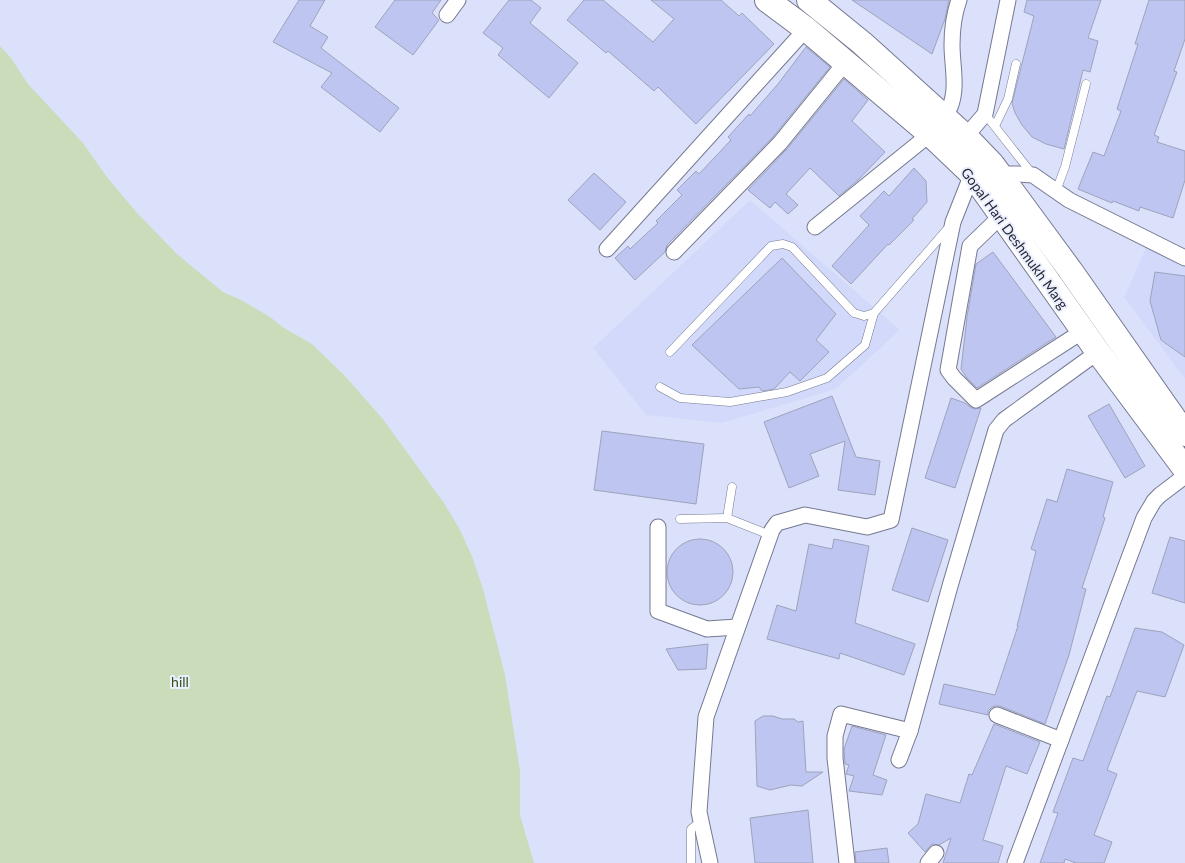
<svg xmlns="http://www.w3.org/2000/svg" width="1185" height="863" viewBox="0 0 1185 863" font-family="Lato,sans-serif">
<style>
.built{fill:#d3d9fb}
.green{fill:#cadcb9}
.building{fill:#bdc5f0;stroke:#9ea3bc}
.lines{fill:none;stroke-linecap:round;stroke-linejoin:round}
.lane-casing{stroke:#757991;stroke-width:9}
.street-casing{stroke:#757991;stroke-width:17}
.primary-casing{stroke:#757991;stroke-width:26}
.lane{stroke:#fff;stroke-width:8}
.street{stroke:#fff;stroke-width:15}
.primary{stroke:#fff;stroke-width:24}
.labels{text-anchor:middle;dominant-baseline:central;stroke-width:4;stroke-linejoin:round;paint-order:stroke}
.street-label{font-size:14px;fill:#272933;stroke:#ebefff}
.park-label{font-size:14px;fill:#355015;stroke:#ebefff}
</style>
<rect width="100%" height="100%" fill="#dce1fb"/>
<g class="built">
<polygon points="750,200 900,330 836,389 722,423 646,415 593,348"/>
<polygon points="1147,246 1185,265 1185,379 1124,297"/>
</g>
<polygon class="green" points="0,46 11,58 28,84 83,143 106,176 138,214 178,255 223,292 241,300 270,317 284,328 312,344 345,376 382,418 444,503 459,528 472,556 483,589 505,675 520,771 520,815 534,863 0,863"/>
<g class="building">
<polygon points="299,0 325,0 310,26 328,37 321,48 399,108 380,132 321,87 332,73 273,42"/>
<polygon points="395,0 441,0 432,13 439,20 413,55 375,27"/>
<polygon points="509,0 531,0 541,8 530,23 578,63 549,98 498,55 503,48 483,33"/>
<polygon points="584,0 603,0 653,42 674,19 651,0 721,0 739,16 742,13 774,44 696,124 658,87 654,91 608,51 606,53 567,20"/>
<polygon points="852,0 949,0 945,19 932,54"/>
<polygon points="1027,0 1101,0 1088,38 1098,41 1090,72 1083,70 1064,149 1046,144 1032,137 1022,125 1015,113 1012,103 1034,16 1024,12"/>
<polygon points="1149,0 1185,0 1185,39 1174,71 1177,72 1154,135 1159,137 1157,142 1185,151 1185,180 1173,218 1140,207 1139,211 1113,201 1112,203 1078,189 1093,152 1104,156 1121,111 1117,109 1138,44 1135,44"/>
<polygon points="806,47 830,67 773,137 667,245 665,252 635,280 615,258 628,246 630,249 658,223 656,221 682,195 677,190 696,171 699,174 731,140 728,137 749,114 750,116 778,84"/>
<polygon points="844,79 868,100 852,121 885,152 858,180 839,196 810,168 786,194 798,205 788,214 775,202 770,208 748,190 787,149"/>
<polygon points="914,168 926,181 927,202 912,219 914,220 889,245 888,244 851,284 832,266 869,225 860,216 884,191 889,196"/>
<polygon points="594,173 626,202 600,230 568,200"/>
<polygon points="993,252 1056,337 977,388 967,378 961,369 967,317 976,264"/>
<polygon points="782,258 836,314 816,340 829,352 800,381 790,372 774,389 762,391 759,387 739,389 692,345"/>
<polygon points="1155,272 1185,276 1185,357 1161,340 1150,301"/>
<polygon points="832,396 856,457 880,461 875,495 838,490 845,441 810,454 819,476 789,488 764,422"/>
<polygon points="951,398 965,403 973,409 981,408 955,488 925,478"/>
<polygon points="1109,404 1145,466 1125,478 1088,416"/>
<polygon points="602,431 704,444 696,504 594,490"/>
<polygon points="1067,469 1113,482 1103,517 1105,518 1082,588 1086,589 1069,655 1045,724 1000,706 995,706 992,707 988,711 988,715 939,704 944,684 995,695 1018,626 1017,626 1036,551 1031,549 1047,499 1057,502"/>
<polygon points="912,528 948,540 928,602 892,590"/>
<polygon points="1170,537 1185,541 1185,603 1152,593"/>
<circle cx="700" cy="572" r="33"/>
<polygon points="834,539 869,546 855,623 915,644 904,675 840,653 839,659 767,639 777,605 796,611 809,544 832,549"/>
<polygon points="1135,628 1162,632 1184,645 1165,697 1137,691 1107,770 1117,774 1094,835 1112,842 1104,863 1076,863 1065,859 1064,863 1040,863 1058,813 1053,812 1073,758 1083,761 1107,696 1110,697"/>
<polygon points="708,644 706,669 678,670 666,649"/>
<polygon points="763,716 773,716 782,719 794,719 798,722 803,721 806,772 823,772 802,786 791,785 770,790 757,786 755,721"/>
<polygon points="994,724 1040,742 1027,774 1006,766 983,840 1003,846 998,863 943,863 951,838 939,845 932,844 925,852 908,833 918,824 926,794 960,803 969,774 972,775"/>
<polygon points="852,726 886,735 873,775 887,780 882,795 849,791 854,776 846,774 849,765 845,764 844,749"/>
<polygon points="808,810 813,863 755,863 750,818"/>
<polygon points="887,848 889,863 856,863 855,852"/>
</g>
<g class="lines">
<defs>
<g id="lane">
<polyline points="985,114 1033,175"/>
<polyline points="995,126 1008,99 1016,64"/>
<polyline points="1056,191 1065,167 1086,84"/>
<polyline points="670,352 771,246 783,244 792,247 854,313 864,316 874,313 950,226"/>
<polyline points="660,387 680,398 730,402 787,392 827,378 865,345 874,313"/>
<polyline points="727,518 732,487"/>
<polyline points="680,519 727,518 770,535"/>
<polyline points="691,863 691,829 696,825 702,823"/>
</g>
<g id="street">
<polyline points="447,15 458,0"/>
<polyline points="960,143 985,114 1008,0"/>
<polyline points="1002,177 1009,174 1018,174 1033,175 1069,200 1185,258"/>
<polyline points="1001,216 970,246 948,370 954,378 976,400 1083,331"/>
<path d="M815 227 930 134C938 125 946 117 950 107 958 88 952 65 952 45 952 30 954 14 959 0"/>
<polyline points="607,249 806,29"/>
<polyline points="674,252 780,143 845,63"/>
<polyline points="658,527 658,611 707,629 737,627"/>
<polyline points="997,715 1061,740"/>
<polyline points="899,760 910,731 950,586 996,430 1004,420 1098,352"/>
<polyline points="710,863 699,812 706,717 772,530 777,523 805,515 867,527 891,520 953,222 972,174 977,172"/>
<polyline points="847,863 835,758 835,736 841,714 910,731"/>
<polyline points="928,863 936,853"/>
<polyline points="1015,863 1144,518 1154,501 1160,495 1185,476"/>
</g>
<g id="primary">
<polyline points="767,0 806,29 930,134 950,153 972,174 1050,284 1098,352 1185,469"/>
<polyline points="809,0 862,43 966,137 992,164 1070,270 1185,434"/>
</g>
</defs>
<use href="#lane" class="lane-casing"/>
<use href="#street" class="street-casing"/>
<use href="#primary" class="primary-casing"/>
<use href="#lane" class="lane"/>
<use href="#street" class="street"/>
<use href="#primary" class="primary"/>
</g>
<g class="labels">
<g class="street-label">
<text transform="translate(1015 238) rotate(54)">Gopal Hari Deshmukh Marg</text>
</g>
<g class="park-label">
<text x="180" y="681">hill</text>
</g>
</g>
</svg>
